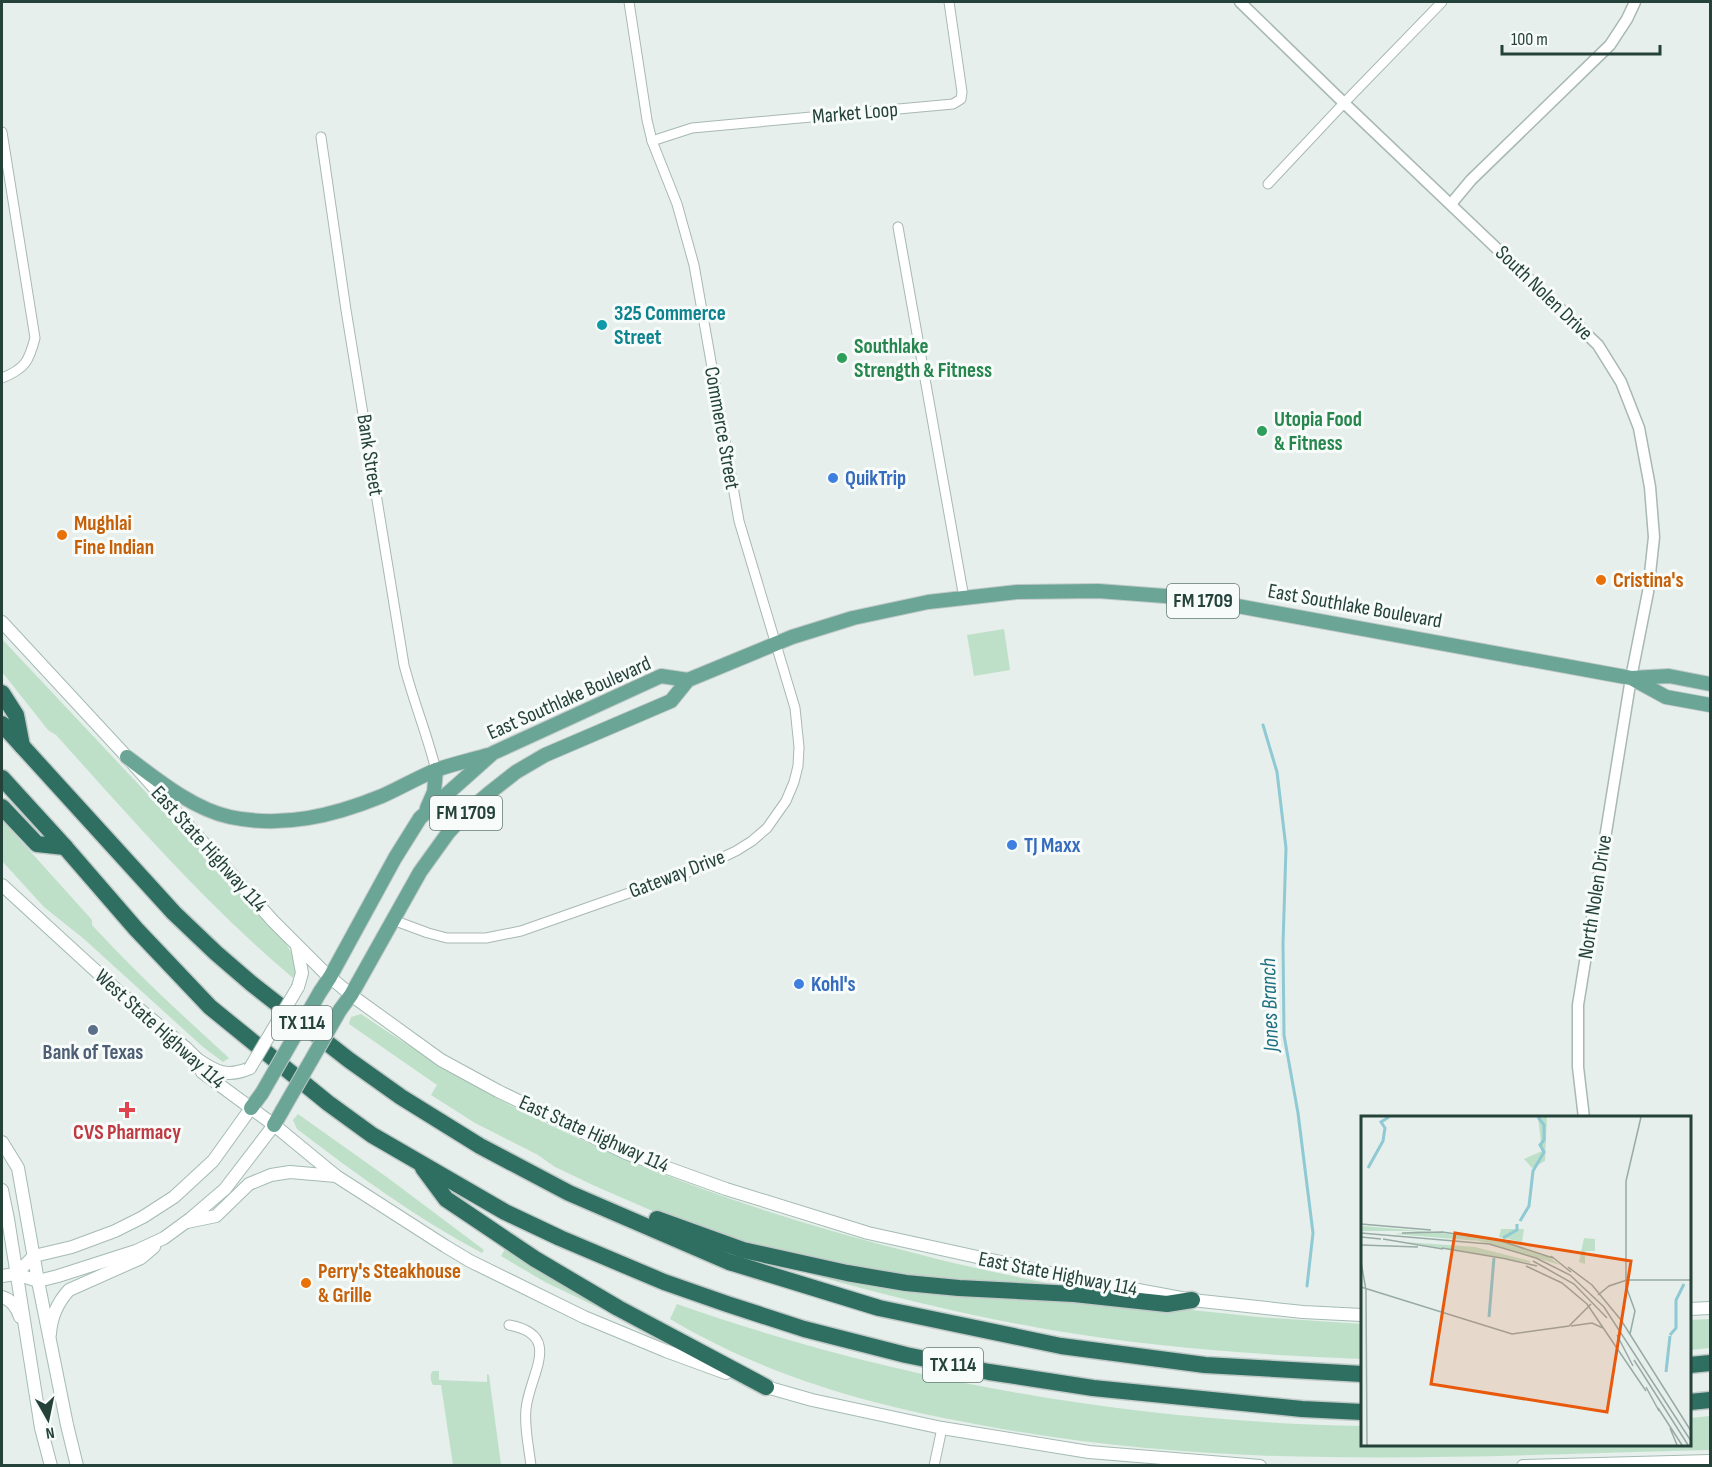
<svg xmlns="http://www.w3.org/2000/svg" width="1712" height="1467" viewBox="0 0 1712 1467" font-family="'Sofia Sans Condensed',sans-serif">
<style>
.green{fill:#bfe0c8}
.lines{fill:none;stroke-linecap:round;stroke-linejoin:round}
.stream{stroke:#8ec9d4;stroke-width:3}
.minor-casing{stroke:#a8b8b2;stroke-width:11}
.tertiary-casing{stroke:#a8b8b2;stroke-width:13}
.secondary-casing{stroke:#a4bbb3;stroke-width:14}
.primary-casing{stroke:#c2cac8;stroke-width:16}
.motorway-casing{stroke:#c2cac8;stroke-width:19}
.minor{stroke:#fff;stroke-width:9}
.tertiary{stroke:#fff;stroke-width:10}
.secondary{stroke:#fff;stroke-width:12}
.primary{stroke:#6aa596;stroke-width:14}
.motorway{stroke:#2f6f62;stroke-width:16}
.secondary-bridge-casing{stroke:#a4bbb3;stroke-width:14;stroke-linecap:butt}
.primary-bridge-casing{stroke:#c2cac8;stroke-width:16;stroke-linecap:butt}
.secondary-bridge{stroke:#fff;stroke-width:12}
.primary-bridge{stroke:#6aa596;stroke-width:14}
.culture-dot{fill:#0f9aa8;stroke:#f7fbf9;stroke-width:2}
.leisure-dot{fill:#2e9e5b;stroke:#f7fbf9;stroke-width:2}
.shop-dot{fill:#3f7fe0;stroke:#f7fbf9;stroke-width:2}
.food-dot{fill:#e8710a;stroke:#f7fbf9;stroke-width:2}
.service-dot{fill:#5c6f8a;stroke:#f7fbf9;stroke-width:2}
.health-dot{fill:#e0444e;stroke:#f7fbf9;stroke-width:2}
.labels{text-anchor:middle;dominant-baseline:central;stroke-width:6;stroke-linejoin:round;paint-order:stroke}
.shield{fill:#f7fbf9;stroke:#637a73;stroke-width:1.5}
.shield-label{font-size:20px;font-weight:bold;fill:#24423a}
.street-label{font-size:21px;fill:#24423a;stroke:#f7fbf9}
.culture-label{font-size:21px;font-weight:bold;fill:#0d838f;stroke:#f7fbf9;text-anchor:start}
.leisure-label{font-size:21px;font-weight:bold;fill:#27864d;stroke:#f7fbf9;text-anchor:start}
.shop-label{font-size:21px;font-weight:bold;fill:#366cbe;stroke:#f7fbf9;text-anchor:start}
.food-label{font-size:21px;font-weight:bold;fill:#c56008;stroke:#f7fbf9;text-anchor:start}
.service-label{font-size:21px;font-weight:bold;fill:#4e5e75;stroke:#f7fbf9}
.health-label{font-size:21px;font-weight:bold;fill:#be3a42;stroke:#f7fbf9}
.water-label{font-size:22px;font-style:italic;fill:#1c6f80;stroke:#f7fbf9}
.inset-river{fill:none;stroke:#8ec9d4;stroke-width:3}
.inset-road{fill:none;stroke:#98aaa4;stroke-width:1.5}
.view{fill:#e8590c;fill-opacity:0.15;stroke:#e8590c;stroke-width:3}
.inset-edge{fill:none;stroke:#24423a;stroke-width:3}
</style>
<rect width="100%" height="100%" fill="#e6efeb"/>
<g class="green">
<polygon points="1004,629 1010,670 974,676 967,635"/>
<path d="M2 639 279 934C288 946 301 963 293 978 206 905 132 819 56 735L48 730 2 672Z"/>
<path d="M2 820 92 920V925C135 972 182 1015 229 1058L223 1062 203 1047 84 939 44 907 2 861Z"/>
<path d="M361 1014C410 1047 460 1079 512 1106 641 1173 781 1220 922 1255 963 1266 1004 1274 1046 1283L1045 1287 955 1282 885 1274 739 1241 671 1219 595 1186 555 1167 538 1155 475 1123 431 1095 437 1085 349 1024 351 1017Z"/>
<path d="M298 1114 388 1178 484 1250 482 1253C416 1218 356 1174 297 1129L293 1120Z"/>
<polygon points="505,1249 622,1319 545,1282 501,1256"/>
<path d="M815 1271 1259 1317 1362 1324V1359C1256 1355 1150 1347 1045 1329 967 1315 890 1297 814 1275Z"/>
<path d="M677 1304C895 1381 1131 1422 1362 1426V1444H1690V1418L1710 1416V1450C1583 1453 1454 1459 1326 1457 1213 1456 1098 1447 986 1426 873 1406 770 1378 670 1319Z"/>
<polygon points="1710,1319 1710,1348 1690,1350 1690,1320"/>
<path d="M433 1371H439V1380L487 1382V1374L489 1375 501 1465H453L441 1385H433C431 1382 429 1374 433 1371Z"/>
</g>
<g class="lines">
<polyline class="stream" points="1263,725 1277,772 1286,848 1283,944 1284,1035 1298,1113 1313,1233 1307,1286"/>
<defs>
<g id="minor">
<path d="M2 132 35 338C29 361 25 369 2 378"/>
<path d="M321 137 346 310 404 665C413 700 427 734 436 770"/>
<polyline points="652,141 692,128 953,104 961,99 962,92 949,2"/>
<polyline points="1268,184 1344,103 1442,2"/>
<polyline points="898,227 964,598"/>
<polyline points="393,920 428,933 447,938 486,938 521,931 700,868 736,851 752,841 767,828 786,801 794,782 798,766 799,747 795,708 739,521 694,265 677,204 652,141 647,120 629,2"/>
<path d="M509 1325C564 1335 529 1375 526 1409 524 1428 529 1447 531 1466"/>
<polyline points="934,1466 942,1428"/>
</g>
<g id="tertiary">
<polyline points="1240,2 1344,103 1598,345 1621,382 1639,428 1650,487 1654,537 1648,592 1631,678 1578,1005 1578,1067 1584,1118"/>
<polyline points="1451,204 1471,180 1610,45 1627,19 1635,2"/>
</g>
<g id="secondary">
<polyline points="2,622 127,757 273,921 324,972 351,995 441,1060 498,1091 626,1153 726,1189 868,1233 1073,1278 1192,1300 1303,1312 1362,1315"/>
<polyline points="2,885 120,993 186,1048 197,1059 202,1072 274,1125 336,1176 445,1246 470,1261 584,1317 666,1351 726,1373"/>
<polyline points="297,946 302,973 298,987"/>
<path d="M197 1059C216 1072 227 1078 250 1068"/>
<polyline points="2,1142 18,1168 38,1281 67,1425 77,1466"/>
<polyline points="2,1190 8,1219 41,1428 51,1466"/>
<polyline points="187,1222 216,1216 249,1184 271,1175 290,1172 336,1176"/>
<polyline points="16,1274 34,1256 72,1247 115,1231 143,1217 174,1197 213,1161 251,1108"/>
<polyline points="2,1276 16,1274 38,1281 58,1276 136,1251 164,1238 190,1219 225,1189 274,1125"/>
<path d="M2 1297C12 1300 17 1307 20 1317"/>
<polyline points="1690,1309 1710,1308"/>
<path d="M50 1334C51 1318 58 1302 69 1290L141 1258 154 1247"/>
<polyline points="759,1385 812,1400 942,1428 1089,1452 1260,1466"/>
<polyline points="1523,1466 1710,1461"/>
</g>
<g id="primary">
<polyline points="1633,679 1666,697 1710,705"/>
<path d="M127 757C156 779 193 809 230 817 283 828 333 816 382 796 400 788 417 778 436 770 453 764 471 760 488 755"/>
<polyline points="427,808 434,792 436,770"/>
<polyline points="320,992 330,977 395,858 420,818 493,753 661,676 688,680"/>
<polyline points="340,1010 351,995 420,872 448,833 467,812 488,794 516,772 545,755 671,701 688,680 792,637 853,618 928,602 1017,592 1098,591 1165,596 1232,605 1631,678 1669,676 1710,684"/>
<polyline points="251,1108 262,1093"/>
<polyline points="274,1125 282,1111"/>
</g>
<g id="motorway">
<polyline points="2,693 16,715 22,746"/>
<polyline points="2,724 174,913 216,953 252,984 349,1060 401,1097 480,1146 569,1193 729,1262 879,1308 1061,1346 1205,1365 1362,1374"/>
<polyline points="2,778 65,847 136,929 210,1007 328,1103 372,1135 505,1212 560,1238 664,1282 727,1304 804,1329 906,1355 989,1372 1093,1388 1302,1409 1362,1412"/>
<polyline points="2,807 37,844 65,847"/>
<polyline points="423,1168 446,1199 535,1259 618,1308 766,1387"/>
<polyline points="657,1219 743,1250 847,1273 906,1283 959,1288 1074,1294 1167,1304 1192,1300"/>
<polyline points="1690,1365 1710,1363"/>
<polyline points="1690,1402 1710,1400"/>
</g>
</defs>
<use href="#minor" class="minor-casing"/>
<use href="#tertiary" class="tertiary-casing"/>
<use href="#secondary" class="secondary-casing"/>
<use href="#primary" class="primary-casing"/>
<use href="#motorway" class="motorway-casing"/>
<use href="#minor" class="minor"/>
<use href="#tertiary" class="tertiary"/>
<use href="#secondary" class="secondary"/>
<use href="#primary" class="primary"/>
<use href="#motorway" class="motorway"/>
<defs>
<polyline id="secondary-bridge" points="250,1068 298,987"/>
<g id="primary-bridge">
<polyline points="262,1093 320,992"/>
<polyline points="282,1111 340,1010"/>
</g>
</defs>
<use href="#secondary-bridge" class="secondary-bridge-casing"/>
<use href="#primary-bridge" class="primary-bridge-casing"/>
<use href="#secondary-bridge" class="secondary-bridge"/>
<use href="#primary-bridge" class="primary-bridge"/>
</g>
<circle class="culture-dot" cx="602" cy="325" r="6"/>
<g class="leisure-dot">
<circle cx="842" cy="358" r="6"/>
<circle cx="1262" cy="431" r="6"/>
</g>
<g class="shop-dot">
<circle cx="833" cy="478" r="6"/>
<circle cx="1012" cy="845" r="6"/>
<circle cx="799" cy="984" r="6"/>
</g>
<g class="food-dot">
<circle cx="62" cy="535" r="6"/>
<circle cx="1601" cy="580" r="6"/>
<circle cx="306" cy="1283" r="6"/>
</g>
<circle class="service-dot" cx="93" cy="1030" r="6"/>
<path class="health-dot" d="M124 1101h6v6h6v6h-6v6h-6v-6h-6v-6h6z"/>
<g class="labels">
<g class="shield">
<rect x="1167" y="584" width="72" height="34" rx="4.5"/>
<rect x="430" y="796" width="72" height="34" rx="4.5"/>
<rect x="272" y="1006" width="60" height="34" rx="4.5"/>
<rect x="923" y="1348" width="60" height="34" rx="4.5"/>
</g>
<g class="shield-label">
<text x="1203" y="601">FM 1709</text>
<text x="466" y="813">FM 1709</text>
<text x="302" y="1023">TX 114</text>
<text x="953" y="1365">TX 114</text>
</g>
<g class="street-label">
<text transform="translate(855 113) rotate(-5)">Market Loop</text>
<text transform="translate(1544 293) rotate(44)">South Nolen Drive</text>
<text transform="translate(722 428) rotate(80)">Commerce Street</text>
<text transform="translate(370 455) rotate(81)">Bank Street</text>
<text transform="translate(1355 606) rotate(10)">East Southlake Boulevard</text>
<text transform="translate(569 698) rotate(-24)">East Southlake Boulevard</text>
<text transform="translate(209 849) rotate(48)">East State Highway 114</text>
<text transform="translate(677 874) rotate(-21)">Gateway Drive</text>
<text transform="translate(1595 897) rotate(-81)">North Nolen Drive</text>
<text transform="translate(160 1029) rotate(42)">West State Highway 114</text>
<text transform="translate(594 1134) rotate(24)">East State Highway 114</text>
<text transform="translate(1058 1274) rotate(11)">East State Highway 114</text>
</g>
<g class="culture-label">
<text x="614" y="313">325 Commerce<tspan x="614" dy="24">Street</tspan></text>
</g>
<g class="leisure-label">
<text x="854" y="346">Southlake<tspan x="854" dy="24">Strength &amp; Fitness</tspan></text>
<text x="1274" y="419">Utopia Food<tspan x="1274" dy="24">&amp; Fitness</tspan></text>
</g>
<g class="shop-label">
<text x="845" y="478">QuikTrip</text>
<text x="1024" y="845">TJ Maxx</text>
<text x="811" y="984">Kohl's</text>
</g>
<g class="food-label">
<text x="74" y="523">Mughlai<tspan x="74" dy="24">Fine Indian</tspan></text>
<text x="1613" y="580">Cristina's</text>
<text x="318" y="1271">Perry's Steakhouse<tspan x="318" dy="24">&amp; Grille</tspan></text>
</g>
<g class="service-label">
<text x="93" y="1052">Bank of Texas</text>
</g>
<g class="health-label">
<text x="127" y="1132">CVS Pharmacy</text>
</g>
<g class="water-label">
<text transform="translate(1270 1005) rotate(-92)">Jones Branch</text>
</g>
</g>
<g transform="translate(1361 1116)">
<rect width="330" height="330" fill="#e6efeb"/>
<path d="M177 1H186L184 45 171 52 163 43 181 35ZM2 110 71 116 134 124 186 140 199 149 118 125 34 118 56 115H0ZM140 113H163L161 126 138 121ZM223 122 234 123V135H224V148L218 146ZM45 126 114 131 169 145V147Z" fill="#bfe0c8"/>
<path class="inset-river" d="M7 52 22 25 24 12 20 6 28 1M159 105 168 90 172 55 183 36 179 29 183 24V9L177 1M142 122 156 114V108M128 201 133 142M309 219 315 212V184L323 168M305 256 309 220"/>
<path class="inset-road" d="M0 108 70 114M81 116 137 124 192 142M0 117 128 128 175 142 209 159 243 191 330 325M41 117 82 116M0 121 20 123M22 123 82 133M0 129 57 131M81 132 146 143M190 140 210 156M145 143 176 150M172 145 213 168 246 202M0 146 5 174 6 329M165 150 201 167 226 188 285 275M207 151 231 169 260 204 330 315M264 164H330M0 171 151 218 208 210 230 188M237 179 248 170 266 164M210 210 231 207 242 212M269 218 274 195 265 170V65L280 1M256 219 272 250M273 244 327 329M285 271 298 295M297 292 321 329M309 312 316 329"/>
<path class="view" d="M94 117 270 145 246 296 70 268Z"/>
<rect width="330" height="330" class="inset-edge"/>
</g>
<rect width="1712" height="1467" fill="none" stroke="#24423a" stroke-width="6"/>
<g transform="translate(48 1419) rotate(171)" stroke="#f7fbf9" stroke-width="4.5" paint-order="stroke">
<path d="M0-4.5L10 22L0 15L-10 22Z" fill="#24423a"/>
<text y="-9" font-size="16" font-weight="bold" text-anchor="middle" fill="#24423a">N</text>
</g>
<path d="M1502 45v9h158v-9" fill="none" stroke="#24423a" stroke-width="3"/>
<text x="1511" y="45" font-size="18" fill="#24423a" stroke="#f7fbf9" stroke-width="4.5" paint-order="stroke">100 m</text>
</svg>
